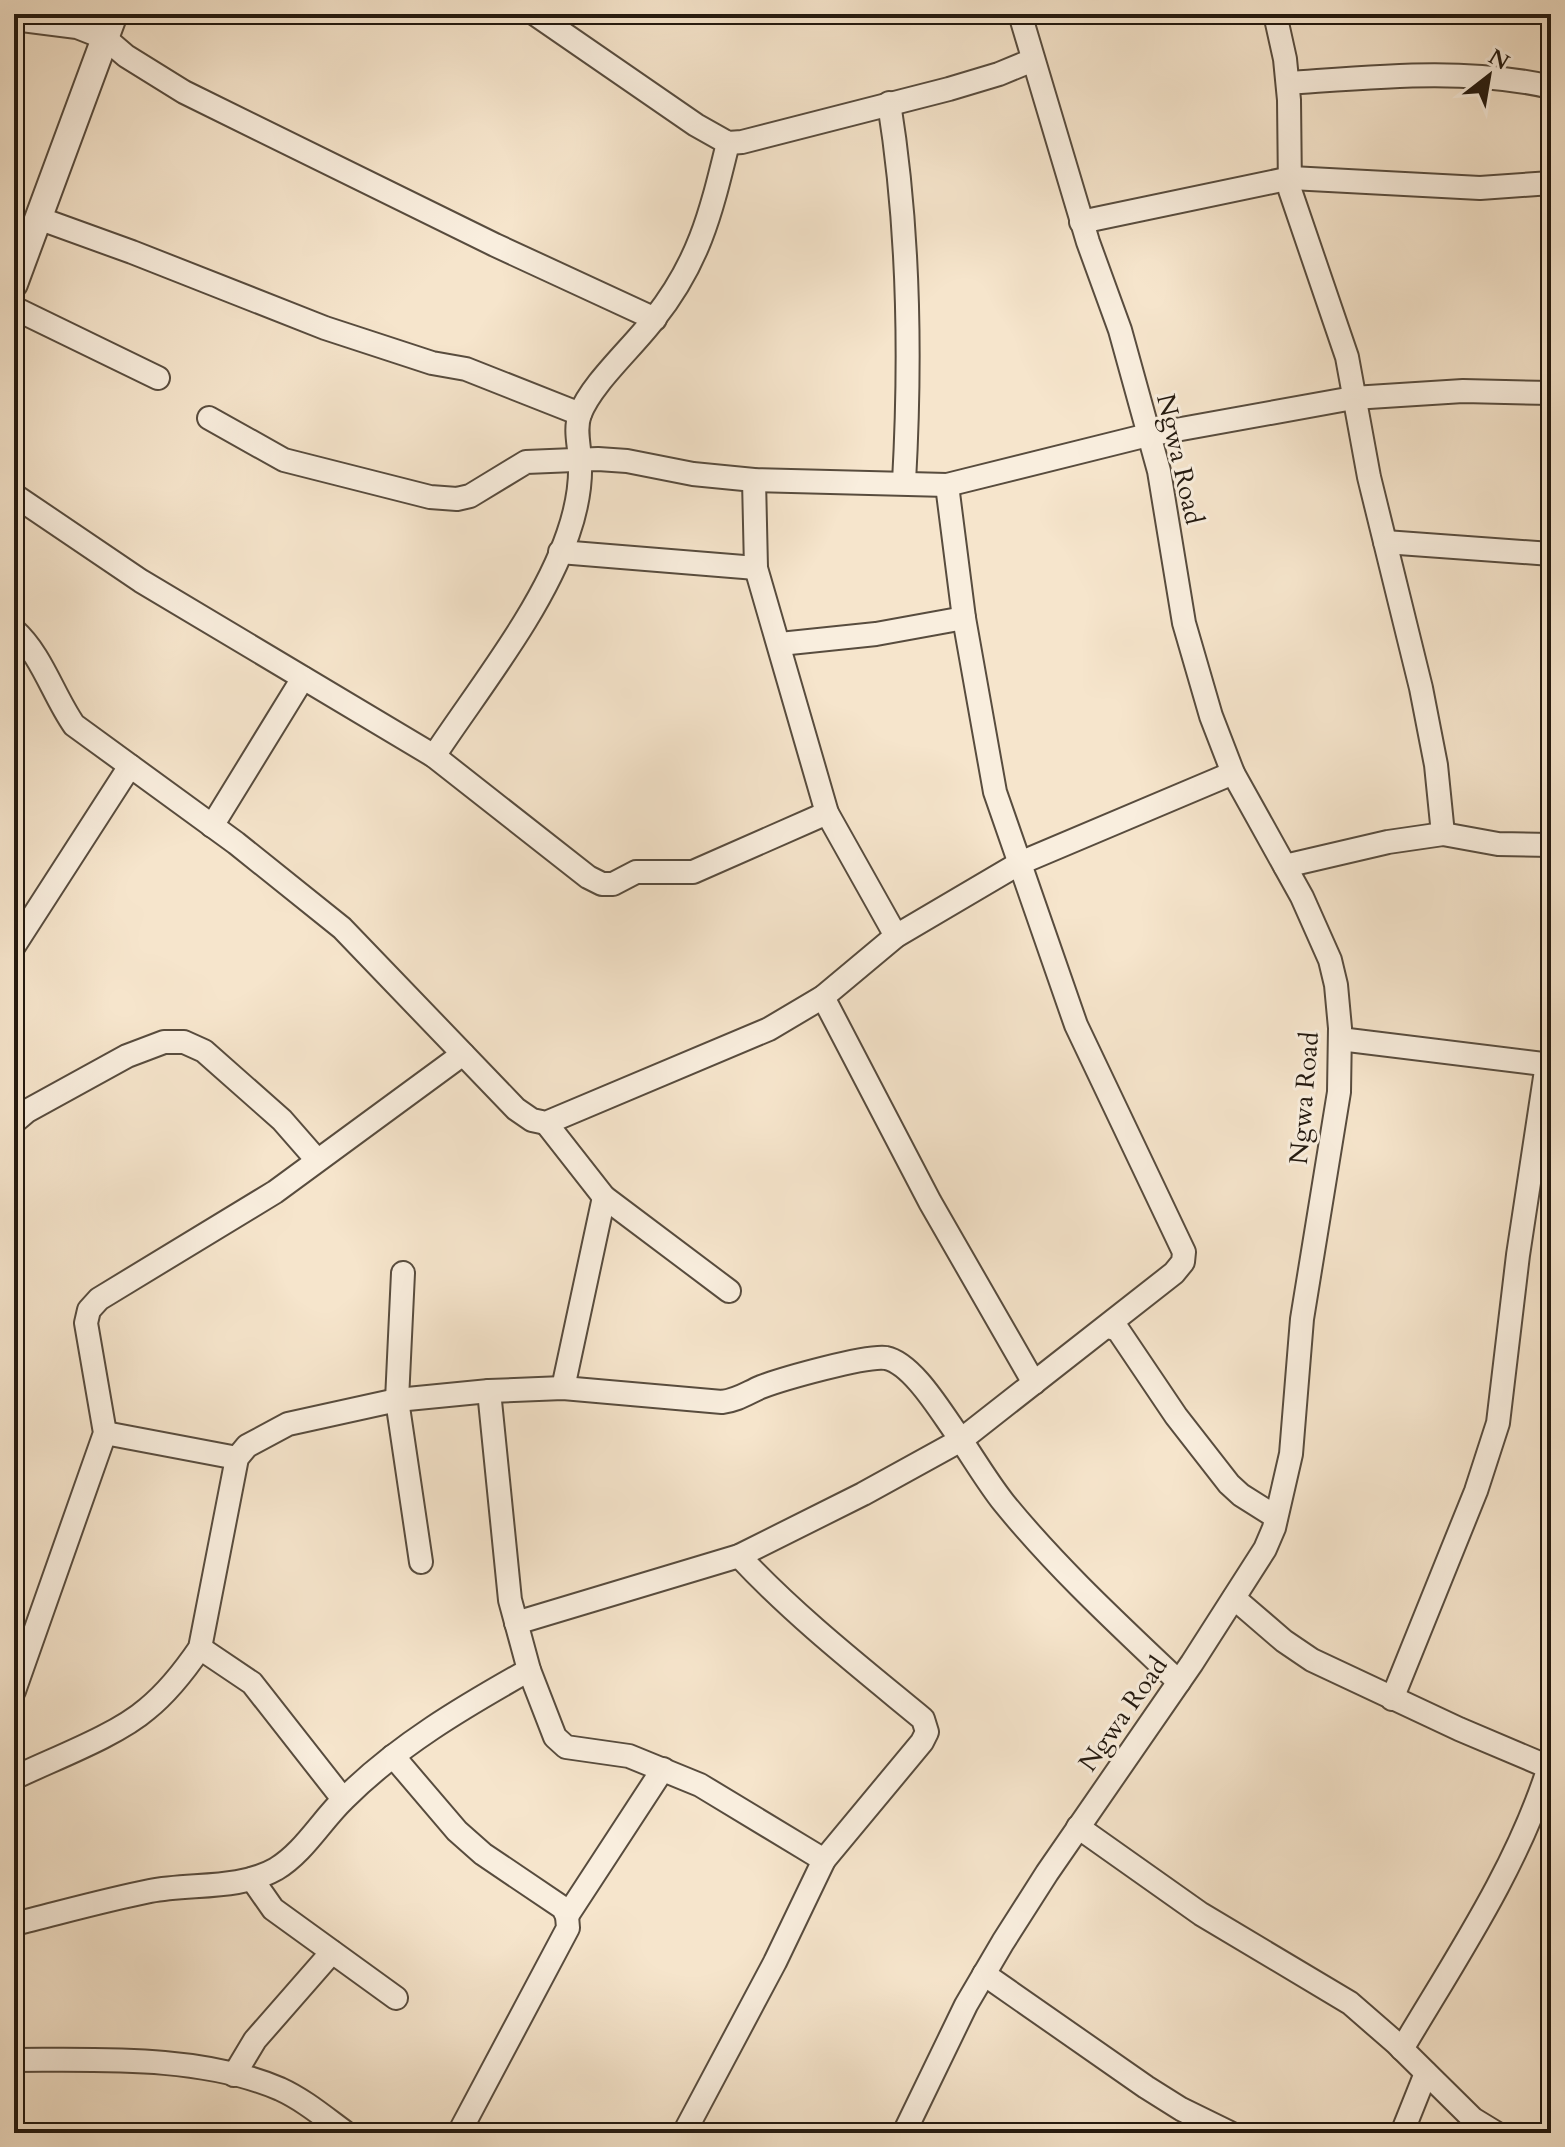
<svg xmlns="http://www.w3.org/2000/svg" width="1565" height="2147" viewBox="0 0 1565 2147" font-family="Cardo,serif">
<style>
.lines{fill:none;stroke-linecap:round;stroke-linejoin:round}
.minor-casing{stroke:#584c3e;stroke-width:26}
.tertiary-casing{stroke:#584c3e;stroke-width:30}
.minor{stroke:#f9eede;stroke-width:22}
.tertiary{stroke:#f9eede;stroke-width:26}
.labels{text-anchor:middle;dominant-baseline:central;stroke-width:6;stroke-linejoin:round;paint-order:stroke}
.street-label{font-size:26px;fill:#23190f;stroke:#f9eede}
</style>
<rect width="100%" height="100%" fill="#f6e5cc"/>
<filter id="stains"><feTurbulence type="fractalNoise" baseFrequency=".0025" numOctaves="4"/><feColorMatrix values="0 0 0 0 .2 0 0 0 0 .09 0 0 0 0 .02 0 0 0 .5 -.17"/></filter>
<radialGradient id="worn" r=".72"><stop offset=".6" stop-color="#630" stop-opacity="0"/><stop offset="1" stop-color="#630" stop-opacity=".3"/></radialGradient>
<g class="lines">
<defs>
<g id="minor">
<polyline points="535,14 696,125 728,143 742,142 949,89 999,74 1033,60"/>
<polyline points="1275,14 1285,59 1289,100 1290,190 1347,357 1369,477 1421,688 1436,765 1443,834"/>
<polyline points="14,19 77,27 105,38 126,56 184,92 495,245 655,319"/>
<path d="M1288 83C1375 77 1465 67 1551 87"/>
<path d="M889 103C909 227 911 357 904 482"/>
<polyline points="38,218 132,252 325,328 432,363 466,369 580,414"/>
<polyline points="1081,222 1291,178 1480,188 1551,183"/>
<polyline points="14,308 158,378"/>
<polyline points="209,418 284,460 430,497 457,499 470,496 526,462 598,459 627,461 693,474 754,480 947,485 1148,435 1353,398 1463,391 1551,393"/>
<polyline points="754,480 756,568 827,813 896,936"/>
<polyline points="14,495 141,581 434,756 588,877 602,884 613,884 636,872 693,872 827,813"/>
<polyline points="1385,542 1551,554"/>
<polyline points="560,552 756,568"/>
<path d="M14 630C42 655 53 695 74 725L236 843 342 928 516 1109 532 1120 546 1123 769 1029 823 997 896 936 1020 863 1233 773"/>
<polyline points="780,644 876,634 964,618"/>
<path d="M434 756C479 688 542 610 568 534 576 511 581 486 580 462 580 447 574 430 580 414 591 384 634 346 654 319 700 261 711 212 728 143"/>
<polyline points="212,826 303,678"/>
<polyline points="1285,866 1388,842 1443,834 1498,844 1551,845"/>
<polyline points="14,946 130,766"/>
<polyline points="823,997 930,1202 1034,1383"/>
<polyline points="1340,1039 1551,1065"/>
<polyline points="14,1122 27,1111 127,1056 164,1042 184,1042 204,1051 282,1120 317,1160"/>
<polyline points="546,1123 604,1197 729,1291"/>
<polyline points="403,1273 397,1400 421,1562"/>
<polyline points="1109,1327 1118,1330 1176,1416 1229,1484 1241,1495 1276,1517"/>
<polyline points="563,1388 604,1197"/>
<polyline points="489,1391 510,1600 529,1670 555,1737 566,1747 629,1756 700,1785 824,1860"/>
<polyline points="105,1433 237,1458"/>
<polyline points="1234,1598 1284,1641 1312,1660 1459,1729 1551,1768"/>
<polyline points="516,1623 739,1556 863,1494 961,1440 1174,1273 1183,1262 1184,1252 1076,1025 995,792 964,618 947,485"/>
<polyline points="200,1648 252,1683 343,1799"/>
<polyline points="14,1691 105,1433 86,1323 89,1310 99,1299 275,1192 463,1054"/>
<polyline points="1392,1699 1476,1491 1498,1423 1518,1255 1547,1064"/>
<polyline points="393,1756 457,1831 483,1854 563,1908 567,1916 568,1928 459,2133"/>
<path d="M14 1778C53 1759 116 1736 147 1709 168 1692 185 1670 200 1648L237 1458 247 1446 288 1424 397 1400 489 1391 563 1388 722 1402C738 1400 747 1393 761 1387 782 1379 866 1355 886 1358 911 1363 938 1407 952 1427 970 1452 985 1479 1004 1503 1057 1568 1119 1625 1179 1682"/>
<polyline points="1078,1827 1201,1914 1350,2003 1396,2043 1473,2119 1496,2133"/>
<polyline points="252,1879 273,1909 396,1998"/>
<polyline points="567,1916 663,1769"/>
<path d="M14 1924C59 1913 105 1900 150 1891 191 1883 239 1890 276 1869 304 1852 321 1821 344 1799 397 1746 463 1707 529 1670"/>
<polyline points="984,1974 1146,2087 1181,2109 1230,2133"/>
<path d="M1402 2049C1456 1958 1517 1868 1549 1767"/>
<path d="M14 2060C98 2060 201 2055 280 2089 304 2100 324 2117 346 2133"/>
<polyline points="234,2075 255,2040 332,1952"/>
<path d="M684 2133 775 1962 824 1860 922 1742 927 1732 923 1719C860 1667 795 1616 739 1556"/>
<polyline points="904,2133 966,2005 1003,1942 1047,1873 1192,1663 1265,1549 1274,1528 1291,1454 1302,1319 1339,1092 1340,1028 1336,985 1330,960 1302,897 1233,773 1211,716 1184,623 1159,471 1120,330 1088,242 1020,14"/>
<polyline points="1402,2133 1426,2073"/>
</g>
<polyline id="tertiary" points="14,284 114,14"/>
</defs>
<use href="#minor" class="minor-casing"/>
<use href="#tertiary" class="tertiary-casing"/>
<use href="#minor" class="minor"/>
<use href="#tertiary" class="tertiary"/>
</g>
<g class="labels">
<g class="street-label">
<text transform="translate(1180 459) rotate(77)">Ngwa Road</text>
<text transform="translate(1304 1098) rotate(-85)">Ngwa Road</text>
<text transform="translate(1123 1714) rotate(-55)">Ngwa Road</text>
</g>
</g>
<rect width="1565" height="2147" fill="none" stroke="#f6e5cc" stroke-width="48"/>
<rect x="16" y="16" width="1533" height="2115" fill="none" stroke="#23190f" stroke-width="4"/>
<rect x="24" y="24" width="1517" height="2099" fill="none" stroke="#23190f" stroke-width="2"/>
<g transform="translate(1489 76) rotate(31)" stroke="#f9eede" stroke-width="6" paint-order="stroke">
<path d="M0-6L14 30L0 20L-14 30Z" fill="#23190f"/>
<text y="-12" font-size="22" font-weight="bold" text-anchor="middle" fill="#23190f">N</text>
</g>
<rect width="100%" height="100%" filter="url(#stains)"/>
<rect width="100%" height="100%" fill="url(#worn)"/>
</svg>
